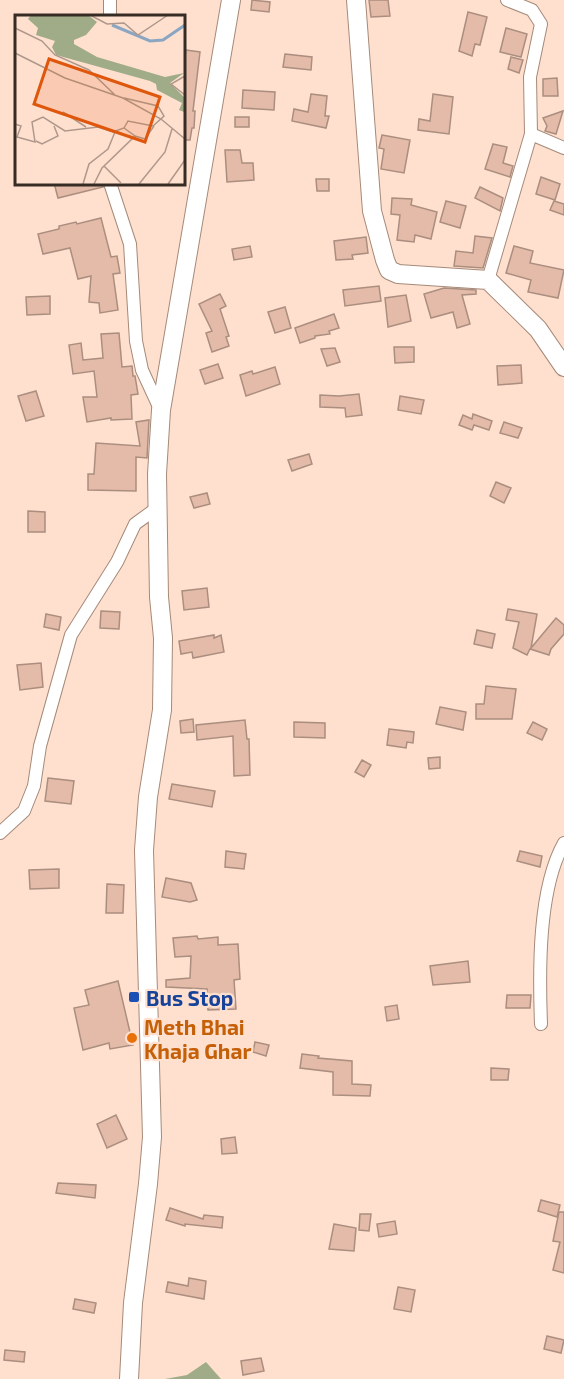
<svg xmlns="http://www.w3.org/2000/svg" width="564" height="1379" viewBox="0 0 564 1379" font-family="'Exo 2',sans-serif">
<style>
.forest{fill:#a0ac87}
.building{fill:#e3bba8;stroke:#ab8e7f;stroke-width:1.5}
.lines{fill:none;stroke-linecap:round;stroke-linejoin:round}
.street-casing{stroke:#a58a79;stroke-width:14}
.secondary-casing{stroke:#a58a79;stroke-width:20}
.street{stroke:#fff;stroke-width:12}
.secondary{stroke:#fff;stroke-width:18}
.transit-dot{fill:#1a4fb4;stroke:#ffe0cf;stroke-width:2}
.food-dot{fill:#e8710a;stroke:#ffe0cf;stroke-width:2}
.labels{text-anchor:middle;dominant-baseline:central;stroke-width:4.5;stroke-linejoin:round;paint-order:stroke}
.transit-label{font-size:21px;font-weight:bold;fill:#164399;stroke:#ffe0cf;text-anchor:start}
.food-label{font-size:21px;font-weight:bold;fill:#c56008;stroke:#ffe0cf;text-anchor:start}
.inset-river{fill:none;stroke:#8aa6c3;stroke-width:3}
.inset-road{fill:none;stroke:#af988b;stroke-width:1.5}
.view{fill:#df570d;fill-opacity:0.15;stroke:#df570d;stroke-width:3}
.inset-edge{fill:none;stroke:#372c25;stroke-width:3}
</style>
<rect width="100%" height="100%" fill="#ffe0cf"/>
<polygon class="forest" points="206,1362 221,1379 165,1379 187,1375"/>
<g class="building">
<polygon points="252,0 270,2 269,12 251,10"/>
<polygon points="369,0 388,0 390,16 371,17"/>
<polygon points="468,12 487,17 480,45 475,44 472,56 459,51"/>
<polygon points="506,28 527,34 521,57 500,52"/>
<polygon points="186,50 200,52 193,111 195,111 194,128 192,128 190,140 183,140 183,73"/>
<polygon points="285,54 312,57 311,70 283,67"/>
<polygon points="511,57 523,60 519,73 508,69"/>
<polygon points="557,78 558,96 543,96 543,79"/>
<polygon points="243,90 275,92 274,110 242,108"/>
<polygon points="311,94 327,96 325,116 329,116 326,128 292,121 294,109 308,112"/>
<polygon points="433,94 453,97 449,134 418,130 419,119 430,121"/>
<polygon points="563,111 556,134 545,131 547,126 543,118"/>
<rect x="235" y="117" width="14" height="10"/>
<polygon points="382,135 410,140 404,173 381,169 384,149 379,148"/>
<polygon points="493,144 507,147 503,163 513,166 510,177 485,169"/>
<polygon points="225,150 240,150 242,163 253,163 254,180 227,182"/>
<polygon points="541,177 560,184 555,200 536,194"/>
<polygon points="316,179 329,179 329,191 317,191"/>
<polygon points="54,183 102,183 103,187 58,198"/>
<polygon points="480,187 503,198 500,211 475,198"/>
<polygon points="392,198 412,199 411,205 437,212 431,239 415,235 414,242 397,240 400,215 391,214"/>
<polygon points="446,201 466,206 460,228 440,222"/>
<polygon points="554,201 564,204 564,215 550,210"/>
<polygon points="101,218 111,257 117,256 120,273 113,274 118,310 100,313 99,303 89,302 91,276 78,279 70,248 43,254 38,234 59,229 59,226 76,222 77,224"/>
<polygon points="475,236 492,238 483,268 454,266 456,251 473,253"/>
<polygon points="366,237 368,253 352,255 353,259 336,260 334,241"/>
<polygon points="250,246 252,257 234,260 232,249"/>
<polygon points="514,246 533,251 530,263 564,270 558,298 528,292 531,280 506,273"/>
<polygon points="379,286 381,301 345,306 343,290"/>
<polygon points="444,288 476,290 476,294 462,295 470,324 457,328 453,312 431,318 424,294"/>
<polygon points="220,294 226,306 220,309 229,336 226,337 229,346 212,352 206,333 212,331 199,304"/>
<polygon points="406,295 411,321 388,327 385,298"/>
<polygon points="50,296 50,314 27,315 26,297"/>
<polygon points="285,307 291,328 275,333 268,312"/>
<polygon points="334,314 339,328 329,331 330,334 315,336 315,338 300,343 295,328"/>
<polygon points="119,333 122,367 132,366 133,376 135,376 138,394 131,395 132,419 111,420 111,418 87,422 83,397 97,397 94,371 73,374 69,345 81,343 83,360 103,358 101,334"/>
<polygon points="394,347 414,347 414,362 395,363"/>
<polygon points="335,348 340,362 327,366 321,349"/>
<polygon points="218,364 223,378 205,384 200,370"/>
<polygon points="521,365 522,383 498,385 497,366"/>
<polygon points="275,367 280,384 246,396 240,375 252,371 253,374"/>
<polygon points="36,391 44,416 26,421 18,396"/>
<polygon points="359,394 362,415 346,417 345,408 320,407 320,395 339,396"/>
<polygon points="400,396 424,400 421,414 398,410"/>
<polygon points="473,414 492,421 489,430 474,425 472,430 459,425 463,415 472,419"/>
<polygon points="149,420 147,458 136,457 136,491 88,490 88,474 94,474 96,443 140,446 136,422"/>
<polygon points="504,422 522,428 518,438 500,433"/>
<polygon points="309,454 312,464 292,471 288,460"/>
<polygon points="496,482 511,488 504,503 490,496"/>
<polygon points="207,493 210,504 194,508 190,497"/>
<polygon points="28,511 45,512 45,532 28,532"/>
<polygon points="207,588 209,607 184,610 182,591"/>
<polygon points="508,609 537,614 531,648 556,618 564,625 564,634 551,649 549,655 530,649 527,655 513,648 519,622 506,620"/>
<polygon points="101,611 120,612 119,629 100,628"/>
<polygon points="46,614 61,617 59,630 44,627"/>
<polygon points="477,630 495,634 492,648 474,644"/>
<polygon points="214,635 214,638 221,635 224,652 193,658 192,652 181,654 179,641"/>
<polygon points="41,663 43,687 20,690 17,665"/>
<polygon points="486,686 516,689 512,719 476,719 476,704 484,704"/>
<polygon points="440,707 466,712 463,730 436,724"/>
<polygon points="193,719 194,732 181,733 180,721"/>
<polygon points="245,720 247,739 249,739 250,775 234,776 233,736 197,740 196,725"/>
<polygon points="294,722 325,723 325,738 294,737"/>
<polygon points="533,722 547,729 542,740 527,733"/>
<polygon points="389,729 414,732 413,743 407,742 406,748 387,745"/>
<polygon points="440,757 440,768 429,769 428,758"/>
<polygon points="362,760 371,765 364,777 355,772"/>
<polygon points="48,778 74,781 71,804 45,801"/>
<polygon points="172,784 215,791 212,807 169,799"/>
<polygon points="226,851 246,854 244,869 225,867"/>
<polygon points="520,851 542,856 540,867 517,861"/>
<polygon points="59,869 59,888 30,889 29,870"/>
<polygon points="166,878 191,883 197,900 190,902 162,897"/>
<polygon points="107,884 124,885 123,913 106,913"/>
<polygon points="197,936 198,939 218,937 218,945 238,944 240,979 234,980 236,1009 208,1010 207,989 166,987 166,980 190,978 191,956 175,957 173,938"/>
<polygon points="468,961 470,982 433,985 430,966"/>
<polygon points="118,981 133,1045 110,1049 109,1043 83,1050 74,1008 89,1005 85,990"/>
<polygon points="507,995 531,995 530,1008 506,1008"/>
<polygon points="397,1005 399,1019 387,1021 385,1007"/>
<polygon points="255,1042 269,1045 266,1056 253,1052"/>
<polygon points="302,1054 319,1056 318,1058 352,1061 352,1084 371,1085 370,1096 333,1095 333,1072 300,1068"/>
<polygon points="491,1068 509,1069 508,1080 491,1080"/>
<polygon points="116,1115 127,1139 107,1148 97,1124"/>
<polygon points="235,1137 237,1153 222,1154 221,1139"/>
<polygon points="58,1183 96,1185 95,1198 56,1193"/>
<polygon points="541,1200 560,1205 557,1217 538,1211"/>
<polygon points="170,1208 203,1219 204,1215 223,1217 222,1228 185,1224 185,1226 166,1220"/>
<polygon points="559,1212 564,1212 564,1273 553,1270 560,1242 553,1241"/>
<polygon points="360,1214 371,1214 369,1231 359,1230"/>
<polygon points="395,1221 397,1234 379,1237 377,1224"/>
<polygon points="334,1224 356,1228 354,1251 329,1249"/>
<polygon points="189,1278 206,1281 204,1299 166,1292 168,1282 188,1286"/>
<polygon points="398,1287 415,1290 411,1312 394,1309"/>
<polygon points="75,1299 96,1303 94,1313 73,1309"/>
<polygon points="547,1336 564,1340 561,1353 544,1349"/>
<polygon points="5,1350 25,1352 24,1362 4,1360"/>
<polygon points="261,1358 264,1371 243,1375 241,1361"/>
</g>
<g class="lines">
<defs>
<g id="street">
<polyline points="507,0 532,10 541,24 530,77 531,134"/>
<polyline points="110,16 110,0"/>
<polyline points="110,183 130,244 136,341 142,370 160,409"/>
<polyline points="488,280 531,134 564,148"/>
<polyline points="0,833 24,811 34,786 40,746 71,635 117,562 135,524 157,508"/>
<path d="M541 1024C539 971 538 889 564 843"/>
</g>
<g id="secondary">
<polyline points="356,0 372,211 385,260 389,270 398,274 488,280 538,329 564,367"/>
<polyline points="129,1379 133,1303 148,1184 152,1137 144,850 148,797 162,710 163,638 159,597 157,474 161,410 231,0"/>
</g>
</defs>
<use href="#street" class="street-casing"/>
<use href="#secondary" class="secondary-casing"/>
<use href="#street" class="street"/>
<use href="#secondary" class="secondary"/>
</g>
<rect class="transit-dot" x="128" y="991" width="12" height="12" rx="3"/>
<circle class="food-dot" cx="132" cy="1038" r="6"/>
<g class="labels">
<g class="transit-label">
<text x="146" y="997">Bus Stop</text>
</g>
<g class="food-label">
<text x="144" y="1026">Meth Bhai<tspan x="144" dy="24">Khaja Ghar</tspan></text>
</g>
</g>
<g transform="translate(15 15)">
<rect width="170" height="170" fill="#ffe0cf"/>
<path d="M16 0H73L82 7 71 20 59 25V29L82 42 150 62 169 58 155 68 169 82V97L164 95 167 88 142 75 141 69 135 66 41 40 37 32 40 26 21 20 23 13 13 4Z" fill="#a0ac87"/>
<path class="inset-river" d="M97 10 135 26 148 25 170 10"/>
<path class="inset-road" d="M75 0 92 9 109 8 123 20 153 0M0 13 27 26 40 40 74 55 100 80M0 38 50 63 108 83 146 104 170 124M170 61 156 69 170 80M48 97 71 112M0 109 6 111 2 122 20 127 17 107 28 102 50 116 83 112 98 117 109 113 113 106 138 111 149 101 143 91 109 83M120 121 130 124 139 111M21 126 27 129 43 121 39 111M89 151 106 168M68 169 74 149 93 134 100 117M79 169 87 153 120 121 109 113M124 169 150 137 157 114M153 169 170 145"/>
<path class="view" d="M34 44 145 82 130 127 19 89Z"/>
<rect width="170" height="170" class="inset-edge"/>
</g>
</svg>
